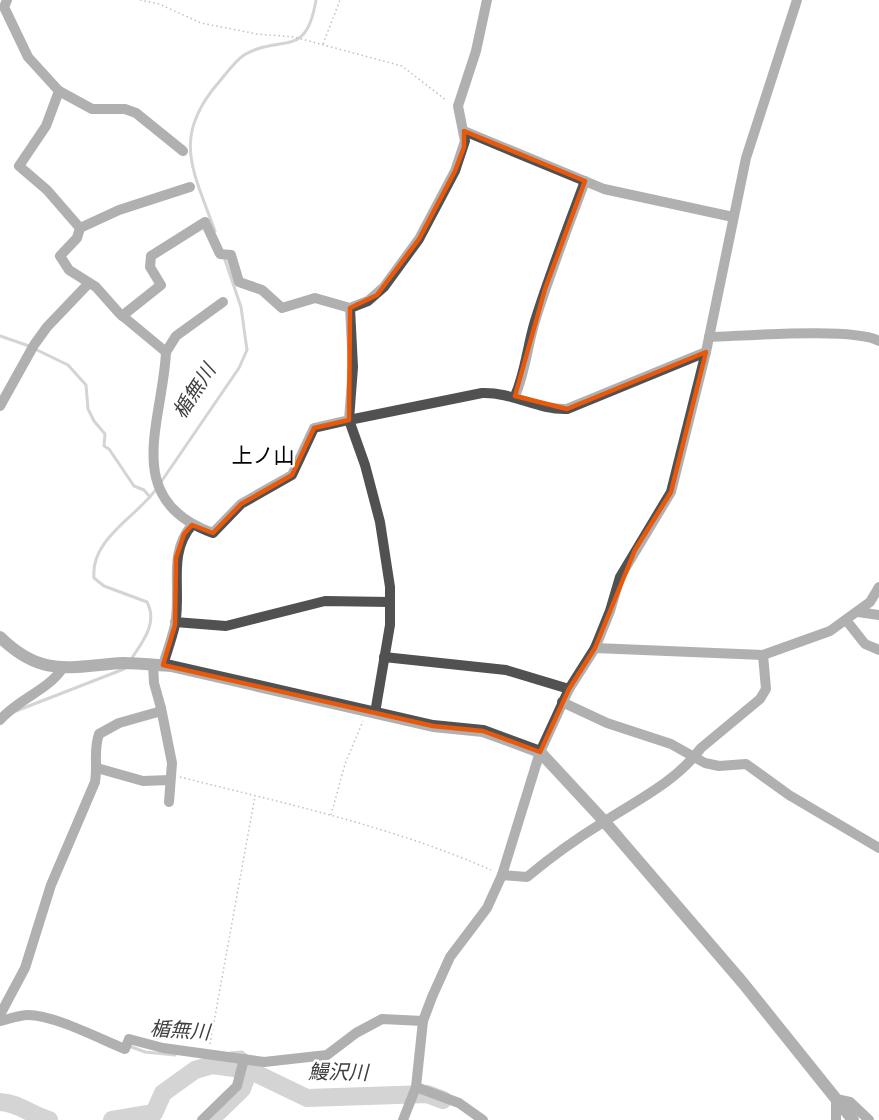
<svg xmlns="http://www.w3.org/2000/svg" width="879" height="1120" viewBox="0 0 879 1120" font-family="'Fira Sans Condensed','Noto Sans JP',sans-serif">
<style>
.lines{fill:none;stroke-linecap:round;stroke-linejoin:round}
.stream{stroke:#9f9f9f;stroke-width:3}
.river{stroke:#9f9f9f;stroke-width:18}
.path{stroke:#737373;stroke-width:1.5;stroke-dasharray:1.5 3;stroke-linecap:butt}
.minor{stroke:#515151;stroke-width:10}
.tertiary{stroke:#515151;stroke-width:12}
.marked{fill:none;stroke:#e8590c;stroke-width:4.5;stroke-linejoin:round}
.labels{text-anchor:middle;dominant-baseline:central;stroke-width:5;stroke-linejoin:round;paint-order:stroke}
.water-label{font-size:20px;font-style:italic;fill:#404040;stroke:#fff}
.quarter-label{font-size:21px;fill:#000;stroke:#fff}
</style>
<rect width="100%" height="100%" fill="#fff"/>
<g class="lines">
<g class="stream">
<path d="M215 231C193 170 171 137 219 82 226 74 235 61 244 55 283 33 306 60 316 0"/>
<polyline points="0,336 29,346"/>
<polyline points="35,349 68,365 86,385 88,409 94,421 105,434 104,446 109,449 134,486 144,490 150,497"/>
<polyline points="161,482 239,368 247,350 241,307 224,257"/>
<path d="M132 658C143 641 158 623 147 602L104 586 94 578C90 539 138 516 157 488"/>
<polyline points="16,711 124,669 126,666"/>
<polyline points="129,1046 145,1052 175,1055"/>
<polyline points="230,1053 242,1052 247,1056"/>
</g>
<g class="river">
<path d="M0 1102C19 1103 31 1115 49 1120"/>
<polyline points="112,1120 154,1113 163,1093 195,1070 212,1065 249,1070 307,1098 427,1094 443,1100"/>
<polyline points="210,1120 242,1089 249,1070"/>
</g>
<g class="path">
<polyline points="140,0 159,4 201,23 257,34 294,37 402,66 447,101"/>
<polyline points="323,44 340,0"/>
<path d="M180 777C283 803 394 827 491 870"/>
<polyline points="331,815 345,764 363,721"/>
<polyline points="210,1044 255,796"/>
</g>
<g class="minor">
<polyline points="7,0 4,7 28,57 59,91 92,109 125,109 136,113 183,151"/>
<path d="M59 91 46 126 19 166 47 190 80 228 77 238 60 256 69 270 96 287 119 313 166 352C163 421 120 500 213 533L241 504 292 475 314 428 349 420 353 367 350 308"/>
<polyline points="464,131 604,189 733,217"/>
<polyline points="80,228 119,210 190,187"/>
<polyline points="122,316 161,285 150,267 151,256 205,222 220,254 231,255 239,282 262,290 282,308 315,298 350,308 368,301 384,287 419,239 455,171 465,141 458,106 476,51 487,0"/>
<path d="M709 337C743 336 855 327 879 341"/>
<polyline points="166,352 176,336 223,302"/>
<path d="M515 396C526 370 527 347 535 321 550 273 568 227 585 181"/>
<polyline points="0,406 34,345 47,327 89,283"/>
<polyline points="858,612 879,615"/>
<polyline points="846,620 865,644 879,650"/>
<polyline points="175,622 226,626 325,601 390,602"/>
<polyline points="595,648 610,611 620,577 671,492 706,352 746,158 797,0"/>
<polyline points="384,657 506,670 569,689"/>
<path d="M163 665C167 652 172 638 175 625 182 590 167 554 192 525"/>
<polyline points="562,702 607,723 671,744 705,763 719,766 746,764 789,795 879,848"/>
<polyline points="161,708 172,763 169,802"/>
<path d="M375 713 390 625V587L380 522 365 465 349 420 482 393C513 392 537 410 567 409L706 352"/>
<path d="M0 720C17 700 48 690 62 669"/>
<polyline points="97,768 143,781 170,780"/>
<path d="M502 875 527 877C551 857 576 839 602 823 637 800 676 782 701 748L760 699 766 689 763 655"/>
<path d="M0 1015 25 968 51 885 95 782C98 765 93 751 99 734L119 723 158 712 161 708 154 683 153 664"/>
<path d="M0 1021C9 1019 19 1015 28 1015 54 1015 100 1039 125 1049L129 1039 163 1048 264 1062 327 1055 356 1033 382 1019 423 1021"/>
<polyline points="416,1087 459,1103 483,1120"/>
<polyline points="202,1120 237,1086 244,1059"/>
<polyline points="403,1120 416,1087 423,1021 432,997 450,957 487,908 502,875 540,752 569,689 595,648 763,655 830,631 870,602 879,587"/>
<polyline points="836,1120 836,1099 850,1102 869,1120"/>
</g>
<path class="tertiary" d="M0 637C43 679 71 666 123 663 139 663 155 665 171 666L433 726 483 731 540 752 604 821 743 983 853 1120"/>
</g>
<path d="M0 0H879V1120H0ZM464 131 585 181 545 289 515 396 567 409 706 352 671 492 635 550 595 648 569 689 540 752 483 731 433 726 163 665 175 625 176 558 184 534 192 525 213 533 241 504 292 475 314 428 349 420 350 308 377 295 419 239 455 171 464 147Z" fill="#fff" fill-opacity=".55" fill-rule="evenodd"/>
<path class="marked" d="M464 131 585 181 545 289 515 396 567 409 706 352 671 492 635 550 595 648 569 689 540 752 483 731 433 726 163 665 175 625 176 558 184 534 192 525 213 533 241 504 292 475 314 428 349 420 350 308 377 295 419 239 455 171 464 147Z"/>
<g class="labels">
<g class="water-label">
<text transform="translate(194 391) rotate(-57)">楯無川</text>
<text transform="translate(180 1030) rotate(4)">楯無川</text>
<text transform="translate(338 1072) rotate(1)">鰻沢川</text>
</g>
<g class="quarter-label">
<text x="263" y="456">上ノ山</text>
</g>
</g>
</svg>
